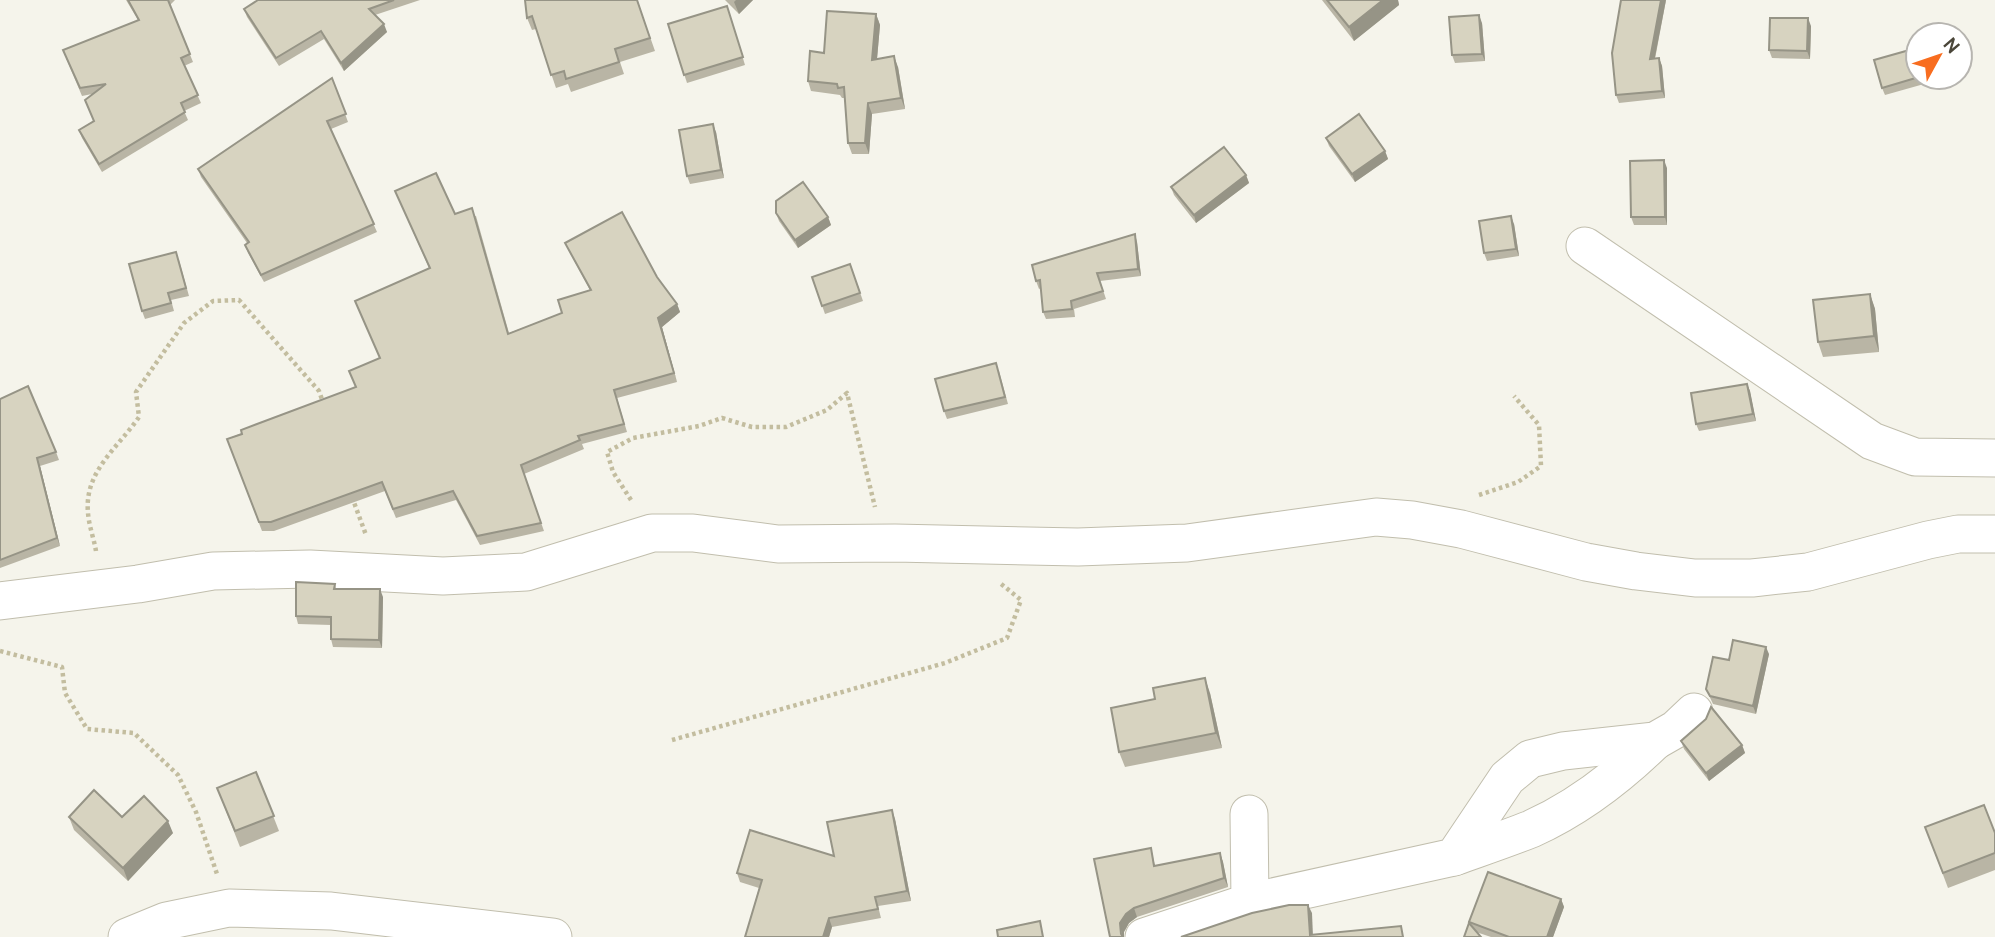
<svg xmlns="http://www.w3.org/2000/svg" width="1995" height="937" viewBox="0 0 1995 937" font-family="Cabin,sans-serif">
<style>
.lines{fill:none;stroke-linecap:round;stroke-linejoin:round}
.street-casing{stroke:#c1bead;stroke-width:39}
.path{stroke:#c3bd9f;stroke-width:4.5;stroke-dasharray:3.5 3.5;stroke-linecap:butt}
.street{stroke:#fff;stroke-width:37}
.wall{fill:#b9b5a5}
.shaded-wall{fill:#969486}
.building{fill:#d7d3c0;stroke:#969486;stroke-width:2}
</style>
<rect width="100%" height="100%" fill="#f5f4eb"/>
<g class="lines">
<defs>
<g id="street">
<polyline points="1585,246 1872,441 1915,457 1995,458"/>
<polyline points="0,601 138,584 213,571 310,569 443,576 526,572 652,533 693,533 778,544 895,543 1078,547 1187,543 1376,517 1412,520 1461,529 1586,562 1636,571 1695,578 1752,578 1808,572 1928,540 1958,534 1995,534"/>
<path d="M1454 857C1479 848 1506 839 1531 829 1578 808 1618 777 1655 741"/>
<polyline points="1250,902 1454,857 1507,778 1530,759 1563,751 1655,741 1676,729 1694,712"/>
<polyline points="127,937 166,921 229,908 331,911 553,937"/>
<polyline points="1144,937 1250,902 1249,814"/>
</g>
</defs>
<use href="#street" class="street-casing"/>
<g class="path">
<polyline points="1479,495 1518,482 1541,466 1539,425 1514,396"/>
<polyline points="352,497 366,535"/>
<polyline points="631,500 613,472 607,452 633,438 699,426 722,418 752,427 786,427 827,410 847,393 875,507"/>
<path d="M96 551C94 539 89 526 88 513 84 471 118 448 139 417L136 392 184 323 213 301 239 300 319 391 324 405"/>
<polyline points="0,651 62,667 65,693 87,729 134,733 178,775 196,812 217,874"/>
<polyline points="672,740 945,663 1007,638 1021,600 1000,583"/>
</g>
<use href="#street" class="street"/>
</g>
<g class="wall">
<polygon points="126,0 175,0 170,5 193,62 184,66 201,103 184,111 188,120 102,172 82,138 79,130 93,121 92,94 82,96 66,58 138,20"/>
<polygon points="258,0 420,0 375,15 387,32 344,71 324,39 279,66 247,17 244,9"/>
<polygon points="525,0 637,0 655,51 620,62 624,74 571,92 568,84 556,88 536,29 532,30 527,18"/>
<polygon points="725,0 753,0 739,14"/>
<polygon points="1322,0 1398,0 1399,5 1354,41"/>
<polygon points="1666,0 1655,59 1659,58 1662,66 1665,98 1619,103 1616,95"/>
<polygon points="727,6 745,65 687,83 668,24"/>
<polygon points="876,14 880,25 877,59 898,67 905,109 872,114 869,154 852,154 848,143 845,98 842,98 840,95 811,91 808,81 824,53"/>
<polygon points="1482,23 1485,61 1455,63 1452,55"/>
<polygon points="1811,26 1810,59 1772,58 1769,50"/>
<polygon points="1918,77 1922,77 1924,84 1885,95 1882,88"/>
<polygon points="332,78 348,122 331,129 377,232 264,282 248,253 245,245 247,243 201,177 198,169"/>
<polygon points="716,132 724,178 690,184 687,176"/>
<polygon points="1326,138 1385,151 1388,159 1355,182 1329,146"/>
<polygon points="1667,168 1667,225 1634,225 1631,217"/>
<polygon points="1246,175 1249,183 1196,223 1174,195 1171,187"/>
<polygon points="395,191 455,214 476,216 509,333 562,313 590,290 569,251 565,243 657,277 677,304 680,312 662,327 677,382 617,398 627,432 582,444 584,449 524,474 544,531 480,545 456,500 396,518 385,491 274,531 262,531 227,439 356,387 380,358 355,301 429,268"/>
<polygon points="776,213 828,217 831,225 798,248 779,221"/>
<polygon points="1514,224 1519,256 1487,261 1484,253"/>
<polygon points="1137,242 1141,276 1100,281 1106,299 1074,309 1075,317 1046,319 1043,312 1041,288 1039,289 1036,281"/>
<polygon points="179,260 189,296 171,300 174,311 145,319 142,311"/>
<polygon points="850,264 863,301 825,314 812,277"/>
<polygon points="1870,294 1875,309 1879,352 1823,357 1818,342"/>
<polygon points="999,371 1008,404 947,419 944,411"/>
<polygon points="1747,384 1750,391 1756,421 1699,431 1696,424"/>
<polygon points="0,399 56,452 59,460 40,466 60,546 0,568"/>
<polygon points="335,584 336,589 383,597 382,648 333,647 331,639 331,625 298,624 296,616"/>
<polygon points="1769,654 1756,714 1713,704 1706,689"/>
<polygon points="1210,693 1222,748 1125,767 1119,752"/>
<polygon points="1681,741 1742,745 1745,753 1709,781 1684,749"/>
<polygon points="256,772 279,831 240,847 217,788"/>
<polygon points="69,817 122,817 173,833 128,881 74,830"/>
<polygon points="895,819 911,901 878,906 881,918 832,927 829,937 745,937 759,888 740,882 737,873 834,856"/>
<polygon points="1925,827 1995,833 1995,870 1948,888"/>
<polygon points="1151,848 1155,866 1220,853 1223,862 1228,887 1137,917 1129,923 1124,932"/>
<polygon points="1561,899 1564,907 1553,937 1491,937 1476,932 1469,922"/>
</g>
<g class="shaded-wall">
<polygon points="736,0 753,0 739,14 734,2"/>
<polygon points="1383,0 1398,0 1399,5 1354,41 1349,27"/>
<polygon points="1661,0 1666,0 1653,67 1650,59"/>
<polygon points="876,14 880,25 876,70 872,60"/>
<polygon points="1479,15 1482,23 1485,61 1482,54"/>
<polygon points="1808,18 1811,26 1810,59 1807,51"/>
<polygon points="384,24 387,32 344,71 341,63"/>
<polygon points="894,56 898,67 905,109 901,98"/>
<polygon points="1659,58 1662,66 1665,98 1662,91"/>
<polygon points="868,103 872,114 869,154 865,143"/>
<polygon points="713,124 716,132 724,178 721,170"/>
<polygon points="1385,151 1388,159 1355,182 1352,174"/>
<polygon points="1664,160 1667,168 1667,225 1665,217"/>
<polygon points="1246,175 1249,183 1196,223 1194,215"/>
<polygon points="1511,216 1514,224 1519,256 1516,249"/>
<polygon points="828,217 831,225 798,248 795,240"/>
<polygon points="1135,234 1137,242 1141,276 1138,269"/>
<polygon points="1870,294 1875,309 1879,352 1874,336"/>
<polygon points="677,304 680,312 662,327 677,382 658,318"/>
<polygon points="1747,384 1750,391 1756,421 1753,414"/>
<polygon points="37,458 40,466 60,546 57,538"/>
<polygon points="380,589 383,597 382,648 379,640"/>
<polygon points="1766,647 1769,654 1756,714 1753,706"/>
<polygon points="1205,678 1210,693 1222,748 1216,733"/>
<polygon points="1742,745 1745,753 1709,781 1706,773"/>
<polygon points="892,810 895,819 911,901 907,891"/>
<polygon points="168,821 173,833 128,881 123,868"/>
<polygon points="1220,853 1223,862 1228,887 1224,878"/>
<polygon points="1561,899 1564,907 1553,937 1547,937"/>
<polygon points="1308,905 1312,913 1313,937 1310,935"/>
<polygon points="1134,908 1137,917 1129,923 1124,932 1124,937 1122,937 1120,923 1126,914"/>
<polygon points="829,918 832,927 829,937 823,937"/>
</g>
<g class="building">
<polygon points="128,0 168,0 190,54 181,58 198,95 181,103 185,112 99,164 79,130 94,121 85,100 106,84 80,88 63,50 139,20"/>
<polygon points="258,0 394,0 369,9 384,24 341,63 321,31 276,58 244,9"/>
<polygon points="525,0 637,0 650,38 615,49 619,62 566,79 564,71 551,75 532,16 527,18"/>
<polygon points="1327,0 1383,0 1349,27"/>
<polygon points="1621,0 1661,0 1650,59 1659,58 1662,91 1616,95 1612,53"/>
<polygon points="727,6 743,57 684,75 668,24"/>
<polygon points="827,11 876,14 872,60 894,56 901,98 868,103 865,143 848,143 844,87 838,88 837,84 808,81 810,51 824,53"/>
<polygon points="1479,15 1482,54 1452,55 1449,17"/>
<polygon points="1770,18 1808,18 1807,51 1769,50"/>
<polygon points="1913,49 1918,64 1919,77 1882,88 1874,60"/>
<polygon points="332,78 346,114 327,121 374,224 261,275 245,245 249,242 198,169"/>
<polygon points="1359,114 1385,151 1352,174 1326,138"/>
<polygon points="713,124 721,170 687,176 679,130"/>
<polygon points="1224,147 1246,175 1194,215 1171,187"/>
<polygon points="1664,160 1665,217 1631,217 1630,161"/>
<polygon points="436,173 455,214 472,208 508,334 562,313 558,300 591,290 565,243 622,212 657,277 677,304 658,318 674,373 614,390 624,424 578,436 580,440 521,465 541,523 477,536 453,491 393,509 382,482 271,522 259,522 227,439 242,434 241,430 356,387 349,371 380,358 355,301 430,268 395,191"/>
<polygon points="803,182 828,217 795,240 776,213 776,201"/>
<polygon points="1511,216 1516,249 1484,253 1479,221"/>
<polygon points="1135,234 1138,269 1097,273 1103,291 1071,301 1072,309 1043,312 1040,280 1036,281 1032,265"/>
<polygon points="176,252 186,288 168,293 171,303 142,311 129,264"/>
<polygon points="850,264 860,293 822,306 812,277"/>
<polygon points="1870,294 1874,336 1818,342 1813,300"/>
<polygon points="996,363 1005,397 944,411 935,379"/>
<polygon points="1747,384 1753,414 1696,424 1691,393"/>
<polygon points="28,386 56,452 37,458 57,538 0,560 0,399"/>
<polygon points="296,582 335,584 334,589 380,589 379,640 331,639 331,617 296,616"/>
<polygon points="1733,640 1766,647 1753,706 1710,696 1706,689 1713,657 1729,660"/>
<polygon points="1205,678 1216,733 1119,752 1111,708 1155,699 1153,688"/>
<polygon points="1711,707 1742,745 1706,773 1681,741 1706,719"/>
<polygon points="256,772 274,816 235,831 217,788"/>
<polygon points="94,790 122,817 144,796 168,821 123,868 69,817"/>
<polygon points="1984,805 1995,833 1995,853 1943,873 1925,827"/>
<polygon points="892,810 907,891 875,897 878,909 829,918 823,937 745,937 762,880 737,873 750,830 834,856 827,822"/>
<polygon points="1151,848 1154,866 1220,853 1224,878 1134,908 1126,914 1120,923 1121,934 1123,937 1110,937 1094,859"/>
<polygon points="1488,872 1561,899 1547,937 1509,937 1469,922"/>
<polygon points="1289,905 1308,905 1310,935 1401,926 1403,937 1181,937 1252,913"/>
<polygon points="1040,921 1043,937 998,937 997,930"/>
<polygon points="1469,923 1481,937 1464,937"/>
</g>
<g transform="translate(1939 56) rotate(50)"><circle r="33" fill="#ffffff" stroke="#b7b5b0" stroke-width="2"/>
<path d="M0-5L12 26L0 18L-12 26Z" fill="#f86d1f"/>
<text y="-10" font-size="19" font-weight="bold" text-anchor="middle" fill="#4a4639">N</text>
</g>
</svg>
